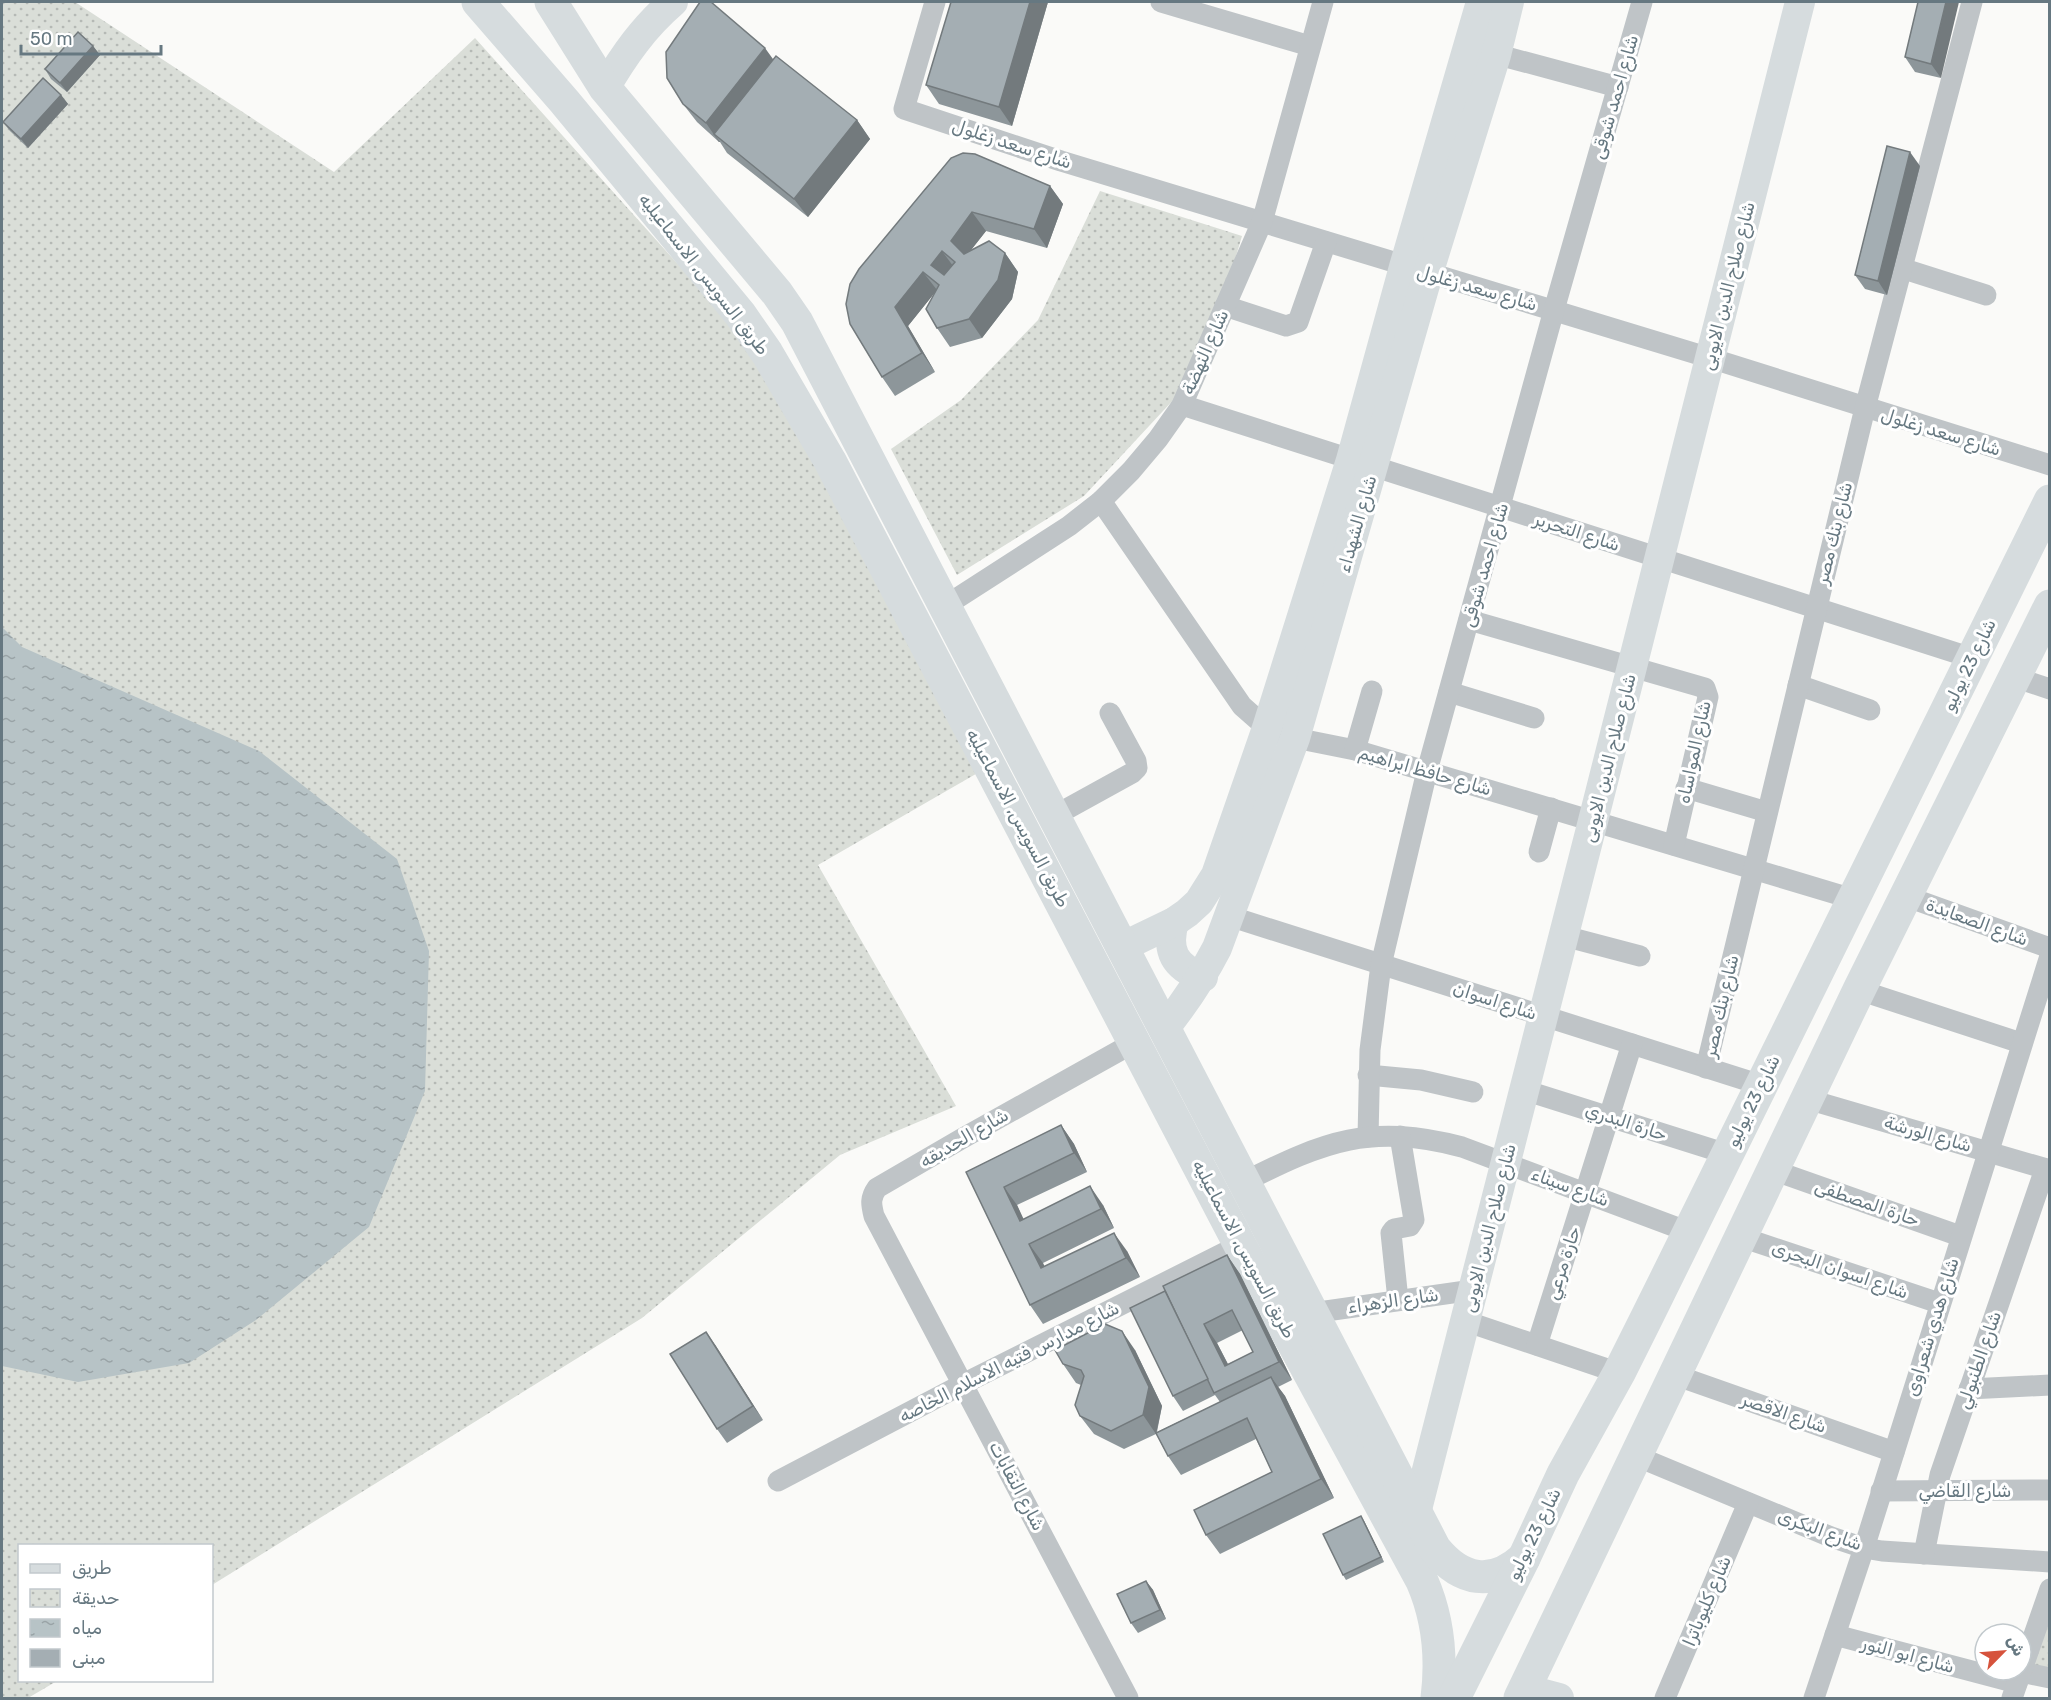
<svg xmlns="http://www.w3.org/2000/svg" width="2051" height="1700" viewBox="0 0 2051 1700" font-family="Rubik,Vazirmatn,sans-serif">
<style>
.park{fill:url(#park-dots)}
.water{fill:url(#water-ripples)}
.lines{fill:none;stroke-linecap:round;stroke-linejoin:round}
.street{stroke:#bfc4c7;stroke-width:21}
.secondary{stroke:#d6dcde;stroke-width:30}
.primary{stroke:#d6dcde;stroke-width:33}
.wall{fill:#8d969a;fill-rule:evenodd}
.shaded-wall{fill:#737a7d}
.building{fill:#a4aeb3;stroke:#737a7d;stroke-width:1.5;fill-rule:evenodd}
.labels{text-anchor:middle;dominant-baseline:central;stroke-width:6;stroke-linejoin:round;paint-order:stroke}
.street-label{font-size:18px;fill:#667881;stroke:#fff}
</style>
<defs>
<pattern id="park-dots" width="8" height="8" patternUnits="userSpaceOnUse" patternTransform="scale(1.5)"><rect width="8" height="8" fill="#daded8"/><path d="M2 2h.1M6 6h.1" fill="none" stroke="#b5b9b5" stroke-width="1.8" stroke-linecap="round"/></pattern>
<pattern id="water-ripples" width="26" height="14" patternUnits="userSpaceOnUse" patternTransform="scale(1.5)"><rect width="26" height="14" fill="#b7c3c6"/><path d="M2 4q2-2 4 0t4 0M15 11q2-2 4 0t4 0" fill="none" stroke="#99a3a6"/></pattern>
</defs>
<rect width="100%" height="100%" fill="#fafaf8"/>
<g class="park">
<polygon points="2,2 75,2 334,172 475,38 763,359 981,771 818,865 956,1106 840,1155 642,1318 212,1585 212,1546 20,1546 20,1680 57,1681 28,1698 2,1697"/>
<polygon points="1100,191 1242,236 1227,286 1176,397 1084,496 957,575 891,449 961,400 1038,320"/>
<polygon points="2049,1590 2049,1678 2022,1671"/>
</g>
<polygon class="water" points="2,627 22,647 259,751 397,859 429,951 425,1091 369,1227 256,1320 189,1363 78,1382 2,1366"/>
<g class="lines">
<g class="street">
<polyline points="935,2 904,109 1061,161 1710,358 2050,465"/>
<polyline points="1161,2 1310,46"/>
<polyline points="1484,51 1618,87"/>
<polyline points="1901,268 1986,295"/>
<polyline points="1225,306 1286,326 1298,322 1326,242"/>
<polyline points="1182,405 1972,658"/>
<polyline points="1101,501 1242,706 1267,728 1295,738 1355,750 1853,899"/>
<polyline points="945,606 1069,526 1101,501 1131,471 1158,439 1182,405 1262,222 1323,2"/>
<polyline points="1469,620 1705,688 1708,697 1674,845"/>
<polyline points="2014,677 2050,689"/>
<polyline points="1798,685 1870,710"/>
<polyline points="1449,692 1534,718"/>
<polyline points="1355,750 1372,691"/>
<polyline points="1686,788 1767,812"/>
<polyline points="1054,816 1132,773 1137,768 1136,761 1110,713"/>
<polyline points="1539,852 1551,808"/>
<polyline points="1905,896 2050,948"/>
<polyline points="1229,916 1761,1085"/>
<polyline points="1564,936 1640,956"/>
<polyline points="1859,990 2021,1043"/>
<polyline points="1706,1068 1865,408 1972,2"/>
<polyline points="1368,1075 1421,1080 1473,1092"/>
<polyline points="1524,1090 1727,1154"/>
<polyline points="1807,1099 2050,1170"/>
<polyline points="1368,1137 1370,1050 1381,965 1427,771 1554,310 1642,2"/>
<polyline points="1773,1170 1960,1236"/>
<path d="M1244 1182C1325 1141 1370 1123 1462 1147L1689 1232"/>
<polyline points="1741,1237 1939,1303"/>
<polyline points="1398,1300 1391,1233 1394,1229 1410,1226 1414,1220 1400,1136"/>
<polyline points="1312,1313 1473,1290"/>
<polyline points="1465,1321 1619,1373"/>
<polyline points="1537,1345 1632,1044"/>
<polyline points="1675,1375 1894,1452"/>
<polyline points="1969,1389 2050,1385"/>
<polyline points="1636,1456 1831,1537 1864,1548 1882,1551 2050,1562"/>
<polyline points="778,1481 963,1384 1240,1245"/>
<polyline points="1881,1491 2050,1490"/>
<polyline points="1924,1554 1940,1475 2045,1169"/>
<polyline points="1835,1635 2017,1683"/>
<polyline points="2021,1672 2050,1678"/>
<path d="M1128 1698 874 1216C871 1204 870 1198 877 1188L963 1138 1135 1042"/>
<polyline points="1665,1698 1748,1503"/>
<polyline points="1814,1698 1864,1548 2050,956"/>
<polyline points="2012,1698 2050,1589"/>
</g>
<g class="secondary">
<path d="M605 88C624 55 644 27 673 2"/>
<path d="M1174 922C1166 950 1174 967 1203 977"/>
<polyline points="1122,947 1174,922 1187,913 1199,902 1216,875 1267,728 1351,460 1404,267 1481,2"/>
<path d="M1164 1029C1185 1003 1202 977 1217 948L1295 738 1428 274 1496 55 1509 2"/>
<polyline points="1416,1513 1593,821 1800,2"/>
<polyline points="1525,1689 1559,1698"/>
</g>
<g class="primary">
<path d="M478 2 564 101 740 314 767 353 830 461 1240 1245 1422 1581C1439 1620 1442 1658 1437 1698"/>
<path d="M551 2 605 88 777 293 797 322 1435 1549C1461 1581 1492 1587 1524 1558"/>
<polyline points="1454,1698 1524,1558 1563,1474 1619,1373 1647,1317 2050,501"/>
<polyline points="1520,1698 1859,990 2050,606"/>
</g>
</g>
<g class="wall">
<polygon points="951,2 1048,2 1012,126 939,104 926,85"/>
<polygon points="1918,2 1941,78 1915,72 1905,57"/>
<polygon points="93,46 100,55 67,92 51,79 45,69"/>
<polygon points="774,60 857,120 870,139 808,217 727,153 720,142 719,142 697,122 683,104"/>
<polygon points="61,95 68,104 28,148 10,131 3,122"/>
<polygon points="975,154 1050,186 1063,204 1047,248 986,231 971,250 1005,253 1018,272 1012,299 982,338 950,347 937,328 935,292 908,326 935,372 895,396 882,377 850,324"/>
<polygon points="1920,166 1887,295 1865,289 1855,275"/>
<polygon points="1061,1125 1074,1144 1087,1172 1017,1205 1023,1219 1103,1205 1114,1228 1043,1263 1044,1267 1127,1251 1140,1277 1043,1324 1030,1305 966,1172"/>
<path d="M1227 1255 1240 1274 1292 1380 1278 1387 1285 1396 1334 1498 1220 1554 1206 1535 1272 1472 1256 1439 1181 1475 1168 1456 1156 1434 1124 1449 1094 1434 1080 1416 1081 1385 1076 1383 1063 1364 1135 1350 1162 1406 1157 1432 1220 1402 1215 1395 1183 1411 1173 1396 1165 1291ZM1243 1330 1253 1352 1228 1364 1217 1343Z"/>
<polygon points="706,1332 763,1420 727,1443 717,1429"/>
<polygon points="1361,1516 1364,1521 1384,1562 1346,1580 1343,1575"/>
<polygon points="1146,1581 1153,1590 1166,1619 1138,1633 1131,1623"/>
</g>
<g class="shaded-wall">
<polygon points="1030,2 1048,2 1012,126 999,107"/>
<polygon points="1946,2 1959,2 1941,78 1931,64"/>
<polygon points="93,46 100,55 67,92 60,83"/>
<polygon points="765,48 778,66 714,134 720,142 719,142 706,123"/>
<polygon points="61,95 68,104 28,148 21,139"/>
<polygon points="857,120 870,139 808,217 794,199"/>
<polygon points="1910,152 1920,166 1887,295 1878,281"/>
<polygon points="1050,186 1063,204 1047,248 1034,229"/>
<polygon points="972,212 986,231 964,259 951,241"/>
<polygon points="942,251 956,270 944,284 931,265"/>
<polygon points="1005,253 1018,272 1012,299 982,338 969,319"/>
<polygon points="923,272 937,290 908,326 935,372 922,353 895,307"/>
<polygon points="1061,1125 1074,1144 1087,1172 1074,1153"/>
<polygon points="1090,1186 1103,1205 1114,1228 1101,1209"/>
<polygon points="1004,1187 1017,1205 1033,1239 1020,1221"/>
<polygon points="1114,1233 1127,1251 1140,1277 1126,1258"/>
<polygon points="1029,1244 1043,1263 1054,1287 1041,1268"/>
<polygon points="1227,1255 1240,1274 1292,1380 1279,1362"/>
<polygon points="1204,1324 1217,1343 1237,1382 1225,1366"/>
<polygon points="1122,1331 1135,1350 1162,1406 1156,1434 1143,1415"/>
<polygon points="706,1332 716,1346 763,1420 753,1406"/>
<polygon points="1271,1377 1285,1396 1334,1498 1321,1479"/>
<polygon points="1361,1516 1364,1521 1384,1562 1381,1557"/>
<polygon points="1146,1581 1153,1590 1166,1619 1160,1610"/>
</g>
<g class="building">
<polygon points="700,2 711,2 765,48 706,123 683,104 667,78 666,52"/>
<polygon points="951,2 1030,2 999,107 926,85"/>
<polygon points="1918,2 1946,2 1931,64 1905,57"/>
<polygon points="78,32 93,46 60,83 45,69"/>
<polygon points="776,56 857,120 794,199 714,134"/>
<polygon points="43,78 61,95 21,139 3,122"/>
<polygon points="1887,146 1910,152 1878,281 1855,275"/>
<path d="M963 153 975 154 1050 186 1034 229 972 212 951 241 964 254 989 241 1005 253 998 280 969 319 937 328 926 309 939 285 923 272 895 307 922 353 882 377 850 324 846 304 850 284 859 269 951 158ZM942 251 955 262 944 275 931 265Z"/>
<polygon points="1061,1125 1074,1153 1004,1187 1020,1221 1090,1186 1101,1209 1029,1244 1041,1268 1114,1233 1126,1258 1030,1305 966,1172"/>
<path d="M1227 1255 1279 1362 1214 1393 1163 1286ZM1232 1310 1253 1352 1225 1366 1204 1324Z"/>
<polygon points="1165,1291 1208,1379 1173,1396 1130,1308"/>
<polygon points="1105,1324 1122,1331 1149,1387 1143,1415 1111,1431 1080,1416 1075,1405 1084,1376 1081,1370 1063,1364 1055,1350"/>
<polygon points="706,1332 753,1406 717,1429 670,1354"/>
<polygon points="1271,1377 1321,1479 1206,1535 1194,1510 1272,1472 1247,1418 1168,1456 1156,1433"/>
<polygon points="1361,1516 1381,1557 1343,1575 1323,1534"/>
<polygon points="1146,1581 1160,1610 1131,1623 1117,1594"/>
</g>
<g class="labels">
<g class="street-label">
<text transform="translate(1615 97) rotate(-74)">شارع احمد شوقى</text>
<text transform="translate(1012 144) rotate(18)">شارع سعد زغلول</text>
<text transform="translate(704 274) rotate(52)">طريق السويس, الاسماعيليه</text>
<text transform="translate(1728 286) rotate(-76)">شارع صلاح الدين الايوبى</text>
<text transform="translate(1477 288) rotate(16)">شارع سعد زغلول</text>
<text transform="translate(1205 352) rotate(-66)">شارع النهضة</text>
<text transform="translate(1941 432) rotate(17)">شارع سعد زغلول</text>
<text transform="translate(1357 524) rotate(-74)">شارع الشهداء</text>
<text transform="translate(1577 532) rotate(18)">شارع التحرير</text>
<text transform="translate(1834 533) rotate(-76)">شارع بنك مصر</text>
<text transform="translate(1485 565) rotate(-74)">شارع احمد شوقى</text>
<text transform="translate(1969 665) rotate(-64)">شارع 23 يوليو</text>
<text transform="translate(1694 752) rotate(-78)">شارع المواساه</text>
<text transform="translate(1609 758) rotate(-76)">شارع صلاح الدين الايوبى</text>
<text transform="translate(1425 771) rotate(16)">شارع حافظ ابراهيم</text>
<text transform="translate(1018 818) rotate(62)">طريق السويس, الاسماعيليه</text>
<text transform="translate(1977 922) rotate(20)">شارع الصعايدة</text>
<text transform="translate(1495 1001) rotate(18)">شارع اسوان</text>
<text transform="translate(1721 1006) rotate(-77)">شارع بنك مصر</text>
<text transform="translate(1753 1101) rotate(-64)">شارع 23 يوليو</text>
<text transform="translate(1626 1122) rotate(18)">حارة البدري</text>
<text transform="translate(1928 1134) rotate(16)">شارع الورشة</text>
<text transform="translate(964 1138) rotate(-30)">شارع الحديقه</text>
<text transform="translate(1570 1187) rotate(20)">شارع سيناء</text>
<text transform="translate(1867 1203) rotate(19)">حارة المصطفى</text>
<text transform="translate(1489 1228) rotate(-76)">شارع صلاح الدين الايوبى</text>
<text transform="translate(1244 1249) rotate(62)">طريق السويس, الاسماعيليه</text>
<text transform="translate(1563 1263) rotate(-72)">حارة مرعي</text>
<text transform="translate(1840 1270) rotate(19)">شارع اسوان البحرى</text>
<text transform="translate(1393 1301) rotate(-8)">شارع الزهراء</text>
<text transform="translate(1932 1327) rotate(-73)">شارع هدي شعراوى</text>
<text transform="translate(1979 1360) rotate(-71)">شارع الطنبولي</text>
<text transform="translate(1009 1362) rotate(-27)">شارع مدارس فتيه الاسلام الخاصه</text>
<text transform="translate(1784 1413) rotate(19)">شارع الاقصر</text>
<text transform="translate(1017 1486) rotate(62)">شارع النقابات</text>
<text x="1965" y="1491">شارع القاضي</text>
<text transform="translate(1820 1530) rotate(20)">شارع البكرى</text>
<text transform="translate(1534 1534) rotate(-64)">شارع 23 يوليو</text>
<text transform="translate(1707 1601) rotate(-67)">شارع كليوباترا</text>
<text transform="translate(1908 1655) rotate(15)">شارع ابو النور</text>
</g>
</g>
<rect width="2051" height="1700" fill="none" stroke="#667881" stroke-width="6"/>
<rect x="18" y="1544" width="195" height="138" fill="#ffffff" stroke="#c2c9cd" stroke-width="1.5"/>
<rect x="30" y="1564" width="30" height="9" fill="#d6dcde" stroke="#c2c9cd" stroke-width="1.5"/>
<text x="72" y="1574" font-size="18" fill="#667881">طريق</text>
<rect x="30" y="1589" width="30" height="18" fill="url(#park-dots)" stroke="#c2c9cd" stroke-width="1.5"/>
<text x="72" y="1604" font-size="18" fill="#667881">حديقة</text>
<rect x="30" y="1619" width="30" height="18" fill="url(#water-ripples)" stroke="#c2c9cd" stroke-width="1.5"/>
<text x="72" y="1634" font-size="18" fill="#667881">مياه</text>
<rect x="30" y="1649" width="30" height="18" fill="#a4aeb3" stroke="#c2c9cd" stroke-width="1.5"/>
<text x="72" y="1664" font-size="18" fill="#667881">مبنى</text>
<g transform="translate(2003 1652) rotate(65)"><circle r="28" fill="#ffffff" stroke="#c2c9cd" stroke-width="1.5"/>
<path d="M0-4.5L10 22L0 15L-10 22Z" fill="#d6533c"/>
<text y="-9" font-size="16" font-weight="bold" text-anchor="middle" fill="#667881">ش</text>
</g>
<path d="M21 45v9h140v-9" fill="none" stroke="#667881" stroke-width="3"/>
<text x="30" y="45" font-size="18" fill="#667881" stroke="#ffffff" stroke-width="4.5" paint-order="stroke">50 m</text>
</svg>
